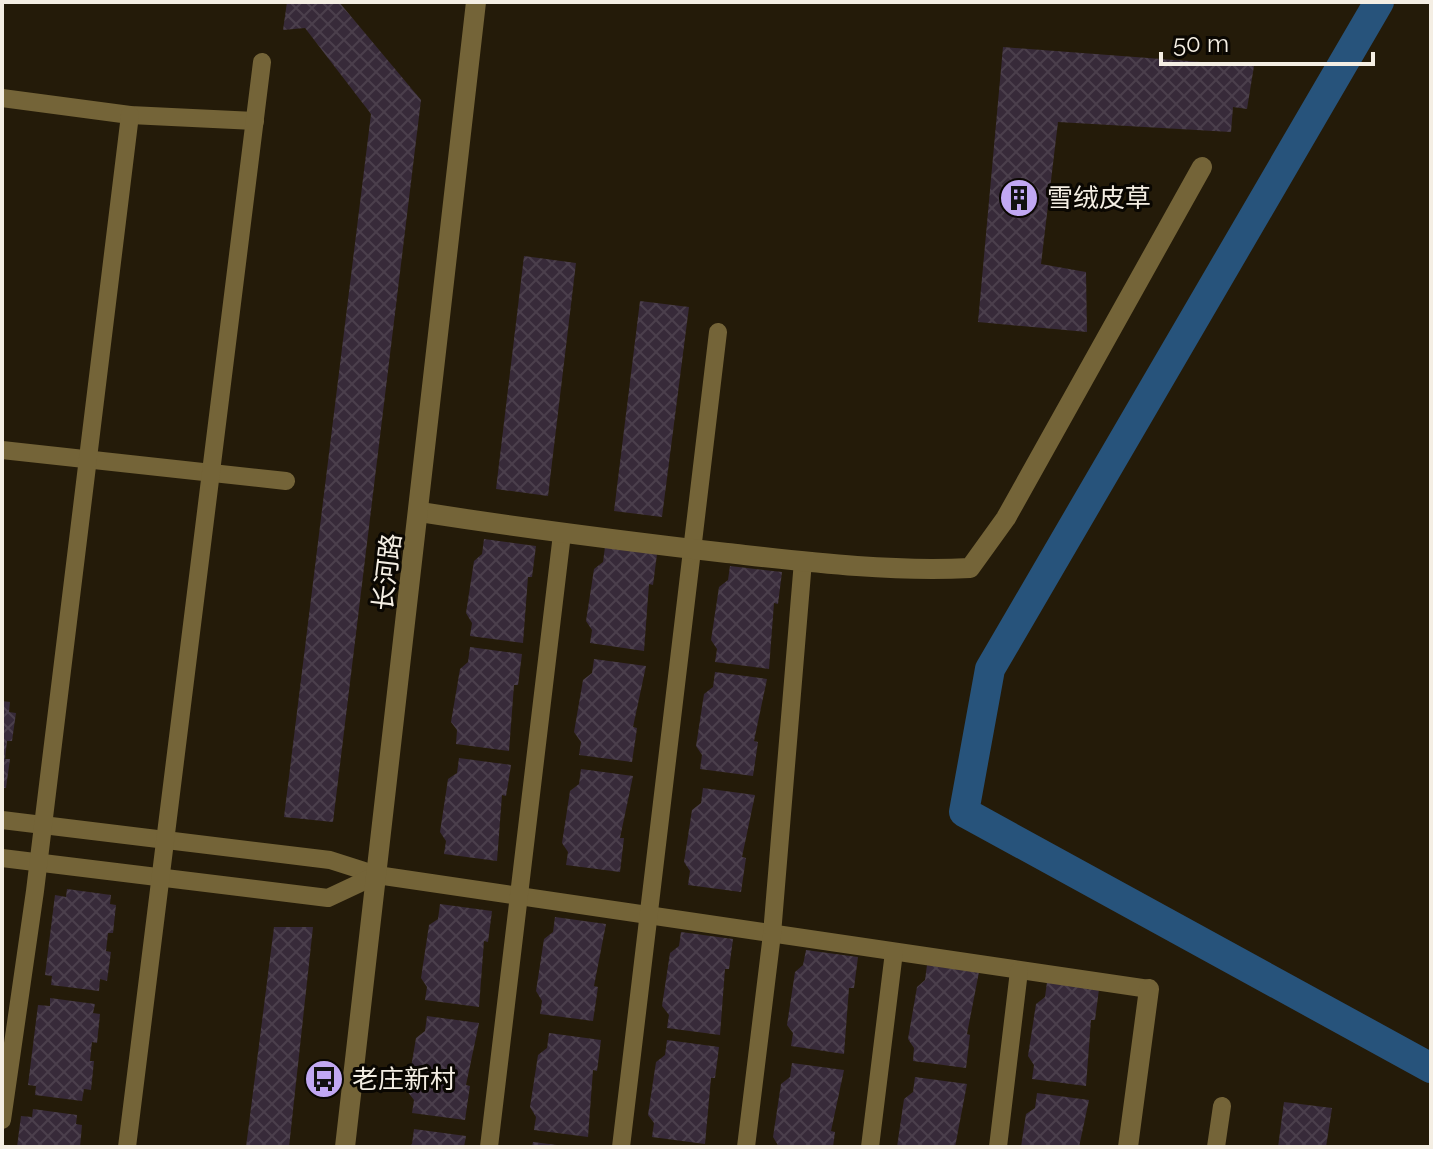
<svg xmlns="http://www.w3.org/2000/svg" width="1433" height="1149" viewBox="0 0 1433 1149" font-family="Raleway,'Noto Sans SC',sans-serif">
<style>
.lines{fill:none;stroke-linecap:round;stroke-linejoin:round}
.canal{stroke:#27537b;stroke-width:30}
.building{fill:url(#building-cross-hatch)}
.service{stroke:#746438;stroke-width:18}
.minor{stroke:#746438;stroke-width:20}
.tertiary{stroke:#746438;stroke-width:20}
.labels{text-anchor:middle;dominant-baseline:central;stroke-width:6;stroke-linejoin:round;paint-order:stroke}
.poi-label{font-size:26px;fill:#f4eee3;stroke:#0a0702;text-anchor:start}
.street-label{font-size:26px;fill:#f4eee3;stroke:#0a0702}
</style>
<defs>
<pattern id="building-cross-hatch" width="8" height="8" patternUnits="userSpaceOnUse" patternTransform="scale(2)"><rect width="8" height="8" fill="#372a39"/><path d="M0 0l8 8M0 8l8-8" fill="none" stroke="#4b3f4c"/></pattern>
</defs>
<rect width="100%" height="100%" fill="#241b09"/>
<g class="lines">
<polyline class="canal" points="1379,2 990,669 964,812 1431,1068"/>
</g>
<g class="building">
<polygon points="287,2 339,2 421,100 333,822 284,817 371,114 305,28 283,30"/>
<polygon points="1003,47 1254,66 1247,109 1233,107 1231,132 1058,122 1041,264 1086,272 1087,332 978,322"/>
<polygon points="524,256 576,263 548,496 496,489"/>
<polygon points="640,301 689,307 662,517 614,511"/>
<polygon points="484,539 536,546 532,577 528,577 523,643 470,636 472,623 466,613 474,561 482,554"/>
<polygon points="605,547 657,554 653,585 649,584 644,651 590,643 592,630 586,621 594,569 603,562"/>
<polygon points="730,566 782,572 778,604 774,603 769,669 715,662 717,649 711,640 719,587 728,580"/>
<polygon points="470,647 522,654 518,685 514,685 509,751 456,744 457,730 451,722 460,669 468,662"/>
<polygon points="594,659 646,666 633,727 637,728 632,762 579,755 581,742 574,732 583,680 592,673"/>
<polygon points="715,672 767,679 754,741 758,742 753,776 700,769 702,755 696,746 704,694 713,687"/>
<polygon points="2,701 10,702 9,712 16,713 12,741 7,741 5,759 10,759 6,788 2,788"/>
<polygon points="459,758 511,765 506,796 502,795 497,861 444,854 446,841 440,832 448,779 457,773"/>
<polygon points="581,769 633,776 620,838 624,838 620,872 566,865 568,852 562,843 570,791 579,784"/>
<polygon points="703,788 755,795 742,857 746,858 741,892 688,885 690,871 684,862 692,810 701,803"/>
<polygon points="67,889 111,895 110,904 116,905 113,933 108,933 106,951 111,952 107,981 100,979 99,991 51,985 52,976 45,975 55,895 66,897"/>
<polygon points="440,904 492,911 488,942 484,941 479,1007 425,1000 427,987 421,978 429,925 438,919"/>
<polygon points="555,917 606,924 594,986 598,987 593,1021 540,1014 542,1001 536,991 544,939 553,932"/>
<polygon points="274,927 313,927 289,1147 246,1147"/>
<polygon points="681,932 733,939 729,969 725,969 720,1035 667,1028 669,1015 662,1006 670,953 679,946"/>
<polygon points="806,950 858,957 854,988 849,988 844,1054 791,1046 793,1033 787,1025 795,972 803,965"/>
<polygon points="927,965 979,972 967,1034 970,1035 966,1068 913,1061 914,1048 908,1039 917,987 925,980"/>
<polygon points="1047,982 1099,989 1095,1020 1091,1020 1086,1086 1032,1079 1034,1065 1028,1056 1036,1004 1045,997"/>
<polygon points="50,998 95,1004 93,1013 100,1014 97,1043 92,1042 90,1061 94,1061 91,1090 84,1089 82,1101 35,1095 36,1086 28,1085 38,1005 50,1006"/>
<polygon points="427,1016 479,1023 466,1085 470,1086 465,1120 412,1113 414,1100 407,1091 416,1038 425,1031"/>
<polygon points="549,1033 601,1040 597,1071 593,1070 588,1137 534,1130 536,1117 530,1107 538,1055 547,1048"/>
<polygon points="667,1040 719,1047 715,1078 711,1078 705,1144 652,1137 654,1123 648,1115 656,1062 665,1055"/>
<polygon points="792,1063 844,1070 831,1131 835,1132 833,1147 779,1147 773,1137 781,1084 790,1077"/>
<polygon points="915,1077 967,1084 955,1147 897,1147 904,1099 913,1092"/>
<polygon points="1037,1093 1089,1100 1079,1147 1021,1147 1026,1114 1035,1108"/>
<polygon points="1284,1102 1332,1108 1326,1147 1278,1147"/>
<polygon points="33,1109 77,1115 76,1124 82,1125 80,1147 17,1147 21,1116 32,1117"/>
<polygon points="414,1129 466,1136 464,1147 407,1147 412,1144"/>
<polygon points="533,1142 557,1145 557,1147 532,1147"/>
</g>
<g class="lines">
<g class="service">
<polyline points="2,98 130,115 255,121"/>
<polyline points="2,450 286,481"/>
<polyline points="2,820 330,860 377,875 1149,989"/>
<polyline points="2,858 328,898 377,875"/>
<polyline points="2,1120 35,891 130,115"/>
<polyline points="127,1147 262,62"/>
<polyline points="489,1147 562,534"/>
<polyline points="621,1147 718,332"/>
<polyline points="746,1147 772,934 803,561"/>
<polyline points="870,1147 894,952"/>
<polyline points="998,1147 1019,971"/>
<polyline points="1216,1147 1222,1106"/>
</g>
<g class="minor">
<path d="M420 512C522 528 625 541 727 553 808 562 888 572 970 568L1006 518 1202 167"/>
<polyline points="1128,1147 1149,989"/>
</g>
<polyline class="tertiary" points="345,1147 476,2"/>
</g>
<defs>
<symbol id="building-disc" viewBox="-11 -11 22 22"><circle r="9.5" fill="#c1a8f3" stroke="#0a0702"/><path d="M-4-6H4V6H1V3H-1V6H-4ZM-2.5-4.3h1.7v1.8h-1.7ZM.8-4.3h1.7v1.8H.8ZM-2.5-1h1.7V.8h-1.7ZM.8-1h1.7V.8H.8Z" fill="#111"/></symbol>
<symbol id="bus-disc" viewBox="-11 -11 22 22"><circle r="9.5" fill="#c1a8f3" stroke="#0a0702"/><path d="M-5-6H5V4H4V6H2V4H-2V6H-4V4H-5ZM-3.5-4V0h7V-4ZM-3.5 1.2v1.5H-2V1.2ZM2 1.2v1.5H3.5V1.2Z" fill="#111"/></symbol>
</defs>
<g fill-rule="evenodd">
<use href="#building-disc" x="997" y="176" width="44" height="44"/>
<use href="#bus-disc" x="302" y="1057" width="44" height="44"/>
</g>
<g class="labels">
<g class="poi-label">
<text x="1047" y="198">雪绒皮草</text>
<text x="352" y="1079">老庄新村</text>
</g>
<g class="street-label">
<text transform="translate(387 572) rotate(-83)">长河路</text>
</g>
</g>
<rect width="1433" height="1149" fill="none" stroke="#f4eee3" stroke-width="8"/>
<path d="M1161 52v12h212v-12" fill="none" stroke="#f4eee3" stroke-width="4"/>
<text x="1173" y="52" font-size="24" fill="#f4eee3" stroke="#0a0702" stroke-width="6" paint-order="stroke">50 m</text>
</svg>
